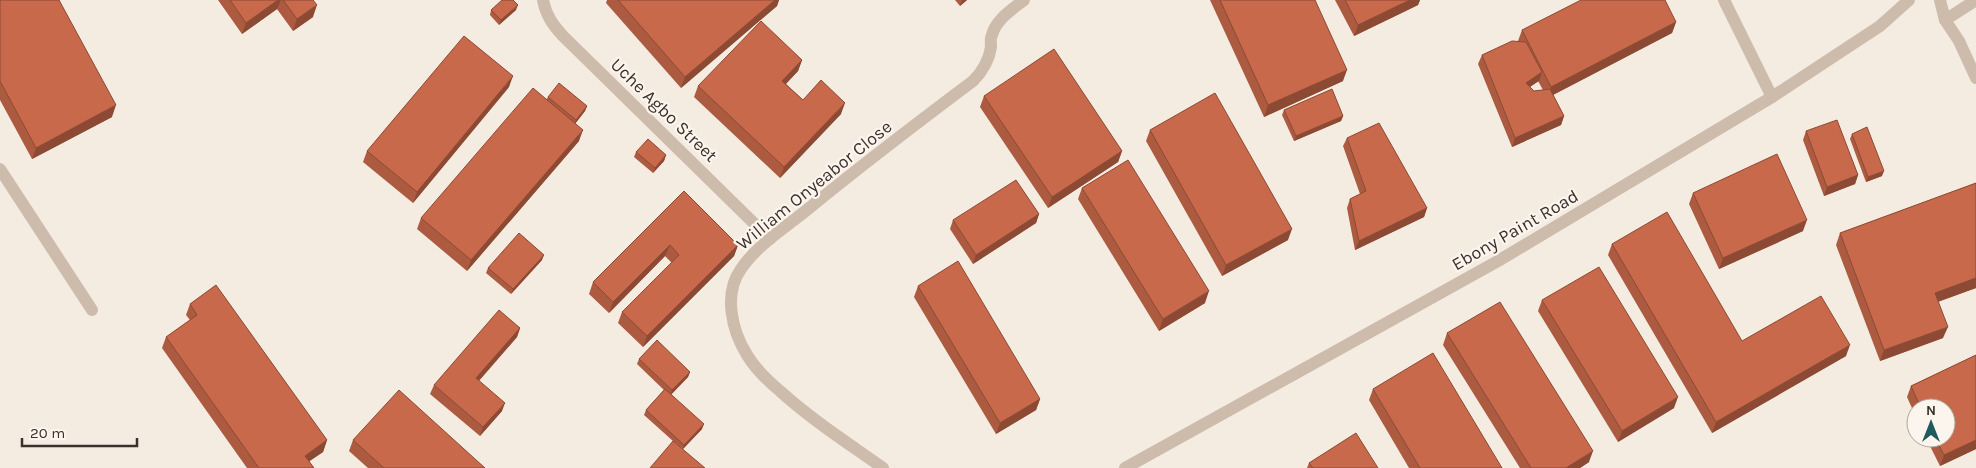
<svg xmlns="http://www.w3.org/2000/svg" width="1976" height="468" viewBox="0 0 1976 468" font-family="Karla,sans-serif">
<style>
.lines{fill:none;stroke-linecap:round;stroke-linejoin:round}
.service{stroke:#cdbbac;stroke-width:12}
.minor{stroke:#cdbbac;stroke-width:12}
.tertiary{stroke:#cdbbac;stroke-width:12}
.wall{fill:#ac5a40;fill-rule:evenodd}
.shaded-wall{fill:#8c4a34}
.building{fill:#c8694b;stroke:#8c4a34}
.labels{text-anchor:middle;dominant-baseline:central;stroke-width:4.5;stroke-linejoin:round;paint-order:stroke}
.street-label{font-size:18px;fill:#3b302b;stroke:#fbf5ee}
</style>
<rect width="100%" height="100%" fill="#f4ebe1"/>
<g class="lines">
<g class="service">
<polyline points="1945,20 1976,0"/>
<polyline points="0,169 92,310"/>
</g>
<g class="minor">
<path d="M543 0C546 15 552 24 563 36L770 239"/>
<polyline points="1724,0 1772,97"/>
<polyline points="1940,0 1945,20 1959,41 1976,78"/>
<path d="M883 468C848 443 812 420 780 391 768 381 755 368 747 355 732 331 723 294 741 269 757 245 786 227 808 209 862 165 917 123 973 81 983 71 989 61 991 47 991 43 990 38 992 35 996 19 1013 9 1024 0"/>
</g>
<polyline class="tertiary" points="1125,468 1498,261 1772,97 1880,26 1909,0"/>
</g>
<g class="wall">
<polygon points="0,0 112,117 32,159 0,100"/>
<polygon points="218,0 313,0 313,17 293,31 277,9 242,34"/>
<polygon points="607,0 779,0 777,6 681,88 606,3"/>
<polygon points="955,0 967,0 960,6"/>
<polygon points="1210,0 1315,0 1343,81 1264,117"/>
<polygon points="1335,0 1420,0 1418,5 1354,36"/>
<polygon points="491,10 516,10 499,25 490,15"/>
<path d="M1676 22 1672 33 1553 95 1564 116 1561 125 1512 147 1478 64 1482 55 1518 41 1522 30ZM1538 81 1543 90 1534 91 1530 87Z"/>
<polygon points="802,60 798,71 786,84 803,100 841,114 780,178 694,97 698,86"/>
<polygon points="509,87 413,203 363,162 367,151"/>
<polygon points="984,96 1122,151 1118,162 1048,208 980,107"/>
<polygon points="548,97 587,106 585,111 575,124 579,141 467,271 417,229 421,218 546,100"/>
<polygon points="1284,110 1343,116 1341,121 1294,141 1282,115"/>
<polygon points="1150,130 1288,240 1222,276 1146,141"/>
<polygon points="1806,131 1858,175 1855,184 1824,196 1803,140"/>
<polygon points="1852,134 1882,176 1866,182 1850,139"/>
<polygon points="1347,138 1427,208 1424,217 1355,250 1347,208 1350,199 1360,194 1343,146"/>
<polygon points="636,152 666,155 664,161 653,173 634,157"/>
<polygon points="1976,183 1976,288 1938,302 1943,338 1880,361 1836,245 1840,233"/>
<polygon points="1082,188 1205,303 1159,331 1078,199"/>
<polygon points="684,191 738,245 734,256 643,347 618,323 622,312 672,263 665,256 609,313 589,294 593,282"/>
<polygon points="1693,193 1803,231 1719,269 1689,204"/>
<polygon points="1039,214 1036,223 973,264 950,229 953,220"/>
<polygon points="1612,244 1742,341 1846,356 1712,433 1608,255"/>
<polygon points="542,260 511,294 486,273 488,268"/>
<polygon points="918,286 1040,399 1036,410 996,434 914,297"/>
<polygon points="1542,300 1674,408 1618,442 1538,311"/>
<polygon points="190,304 327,440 323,452 309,461 314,468 247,468 162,348 166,337 190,320 186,315"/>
<polygon points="520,328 517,337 479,381 502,411 480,436 430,394 434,385"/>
<polygon points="1447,333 1589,462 1580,468 1520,468 1443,345"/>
<polygon points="1976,355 1976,449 1940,466 1926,438 1946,438 1946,408 1916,408 1916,417 1907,397 1911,386"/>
<polygon points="639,359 690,372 688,377 671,394 702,429 683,449 673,441 644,415 646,410 664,390 637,364"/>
<polygon points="1373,389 1502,468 1409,468 1369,400"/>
<polygon points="353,440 485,468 368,468 349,451"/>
<polygon points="1309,463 1378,468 1307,468"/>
</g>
<g class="shaded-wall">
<polygon points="278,0 281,0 277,9 242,34 246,23"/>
<polygon points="775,0 779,0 777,6 681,88 685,77"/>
<polygon points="962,0 967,0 960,6"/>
<polygon points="1410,0 1420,0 1418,5 1354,36 1358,25"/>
<polygon points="317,5 313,17 293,31 297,19"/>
<polygon points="518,5 516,10 499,25 501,20"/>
<polygon points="1676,22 1672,33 1547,98 1551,87"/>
<polygon points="802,60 798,71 778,92 782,81"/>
<polygon points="1347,70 1343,81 1264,117 1268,105"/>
<polygon points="1542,72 1539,81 1522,92 1526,83"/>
<polygon points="513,76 509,87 413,203 417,192"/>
<polygon points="845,103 841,114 780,178 784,167"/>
<polygon points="116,105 112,117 32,159 36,148"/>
<polygon points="587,106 585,111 574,125 576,120"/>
<polygon points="1343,116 1341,121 1294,141 1296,136"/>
<polygon points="1564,116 1561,125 1512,147 1515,138"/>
<polygon points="583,130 579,141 467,271 471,260"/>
<polygon points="1122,151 1118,162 1048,208 1052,197"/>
<polygon points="666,155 664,161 653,173 655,168"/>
<polygon points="1884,171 1882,176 1866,182 1868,177"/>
<polygon points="1858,175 1855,184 1824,196 1827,187"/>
<polygon points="1427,208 1424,217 1355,250 1359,241"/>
<polygon points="1039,214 1036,223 973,264 976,255"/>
<polygon points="1807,220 1803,231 1719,269 1723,258"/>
<polygon points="1292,229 1288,240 1222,276 1226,265"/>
<polygon points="670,245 665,256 609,313 613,302"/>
<polygon points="738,245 734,256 643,347 647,336"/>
<polygon points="544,255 542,260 511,294 513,289"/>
<polygon points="1976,278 1976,288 1931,304 1935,293"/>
<polygon points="1209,291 1205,303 1159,331 1163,319"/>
<polygon points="1948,327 1943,338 1880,361 1884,350"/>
<polygon points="520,328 517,337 473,387 476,378"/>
<polygon points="1850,345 1846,356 1712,433 1716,422"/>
<polygon points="690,372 688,377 670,396 672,390"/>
<polygon points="1678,397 1674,408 1618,442 1622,431"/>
<polygon points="1040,399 1036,410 996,434 1000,423"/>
<polygon points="505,403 502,411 480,436 483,427"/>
<polygon points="704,424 702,429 682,450 684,445"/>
<polygon points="327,440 323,452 301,467 305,456"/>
<polygon points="1976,440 1976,449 1940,466 1944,455"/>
<polygon points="1593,451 1589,462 1580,468 1566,468"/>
</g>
<g class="building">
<polygon points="0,0 59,0 116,105 36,148 0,81"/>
<polygon points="230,0 278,0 246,23"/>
<polygon points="283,0 313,0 317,5 297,19"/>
<polygon points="502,0 513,0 518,5 501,20 491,10"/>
<polygon points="618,0 775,0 685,77"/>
<polygon points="1220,0 1315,0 1347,70 1268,105"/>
<polygon points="1345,0 1410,0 1358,25"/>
<polygon points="1581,0 1665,0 1676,22 1551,87 1522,30"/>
<polygon points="761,21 802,60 782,81 803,100 821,80 845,103 784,167 698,86"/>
<polygon points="464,36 513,76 417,192 367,151"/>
<polygon points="1512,41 1526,42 1542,72 1526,83 1534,91 1550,89 1564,116 1515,138 1482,55"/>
<polygon points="1054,49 1122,151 1052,197 984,96"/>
<polygon points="559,83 587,106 576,120 548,97"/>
<polygon points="533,88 583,130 471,260 421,218"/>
<polygon points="1332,89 1343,116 1296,136 1284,110"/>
<polygon points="1215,93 1292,229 1226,265 1150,130"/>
<polygon points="1837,120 1858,175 1827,187 1806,131"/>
<polygon points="1379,123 1427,208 1359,241 1350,199 1366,191 1347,138"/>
<polygon points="1867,127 1884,171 1868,177 1852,134"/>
<polygon points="648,139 666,155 655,168 636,152"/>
<polygon points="1777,154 1807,220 1723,258 1693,193"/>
<polygon points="1128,160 1209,291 1163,319 1082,188"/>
<polygon points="1016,180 1039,214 976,255 953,220"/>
<polygon points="1976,183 1976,278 1935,293 1948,327 1884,350 1840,233"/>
<polygon points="684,191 738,245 647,336 622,312 679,255 670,245 613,302 593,282"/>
<polygon points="1667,212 1742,341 1821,296 1850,345 1716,422 1612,244"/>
<polygon points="519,233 544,255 513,289 488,268"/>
<polygon points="958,261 1040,399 1000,423 918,286"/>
<polygon points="1599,267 1678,397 1622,431 1542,300"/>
<polygon points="216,285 327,440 305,456 314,468 259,468 166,337 197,315 190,304"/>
<polygon points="1500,302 1593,451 1566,468 1531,468 1447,333"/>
<polygon points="499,310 520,328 476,378 505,403 483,427 434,385"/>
<polygon points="657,340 690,372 672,390 639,359"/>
<polygon points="1433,353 1502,468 1420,468 1373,389"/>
<polygon points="1976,355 1976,440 1944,455 1935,438 1946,438 1946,408 1921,408 1911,386"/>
<polygon points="665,389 704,424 684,445 646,410"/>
<polygon points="399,390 485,468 384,468 353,440"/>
<polygon points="1356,433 1378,468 1313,468 1309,463"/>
<polygon points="673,441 705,468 650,468"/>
</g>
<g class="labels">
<g class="street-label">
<text transform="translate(664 110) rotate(44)">Uche Agbo Street</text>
<text transform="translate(814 185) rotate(-39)">William Onyeabor Close</text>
<text transform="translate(1515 230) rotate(-30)">Ebony Paint Road</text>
</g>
</g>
<g transform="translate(1931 423)"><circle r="24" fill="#fbf5ee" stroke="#aea6a0"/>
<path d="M0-4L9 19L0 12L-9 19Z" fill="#1f5a5e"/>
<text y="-8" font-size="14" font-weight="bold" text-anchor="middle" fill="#3b302b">N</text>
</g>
<path d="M22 438v8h115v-8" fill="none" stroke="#3b302b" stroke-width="2.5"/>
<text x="30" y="438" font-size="15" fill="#3b302b" stroke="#fbf5ee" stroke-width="4" paint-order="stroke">20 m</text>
</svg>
